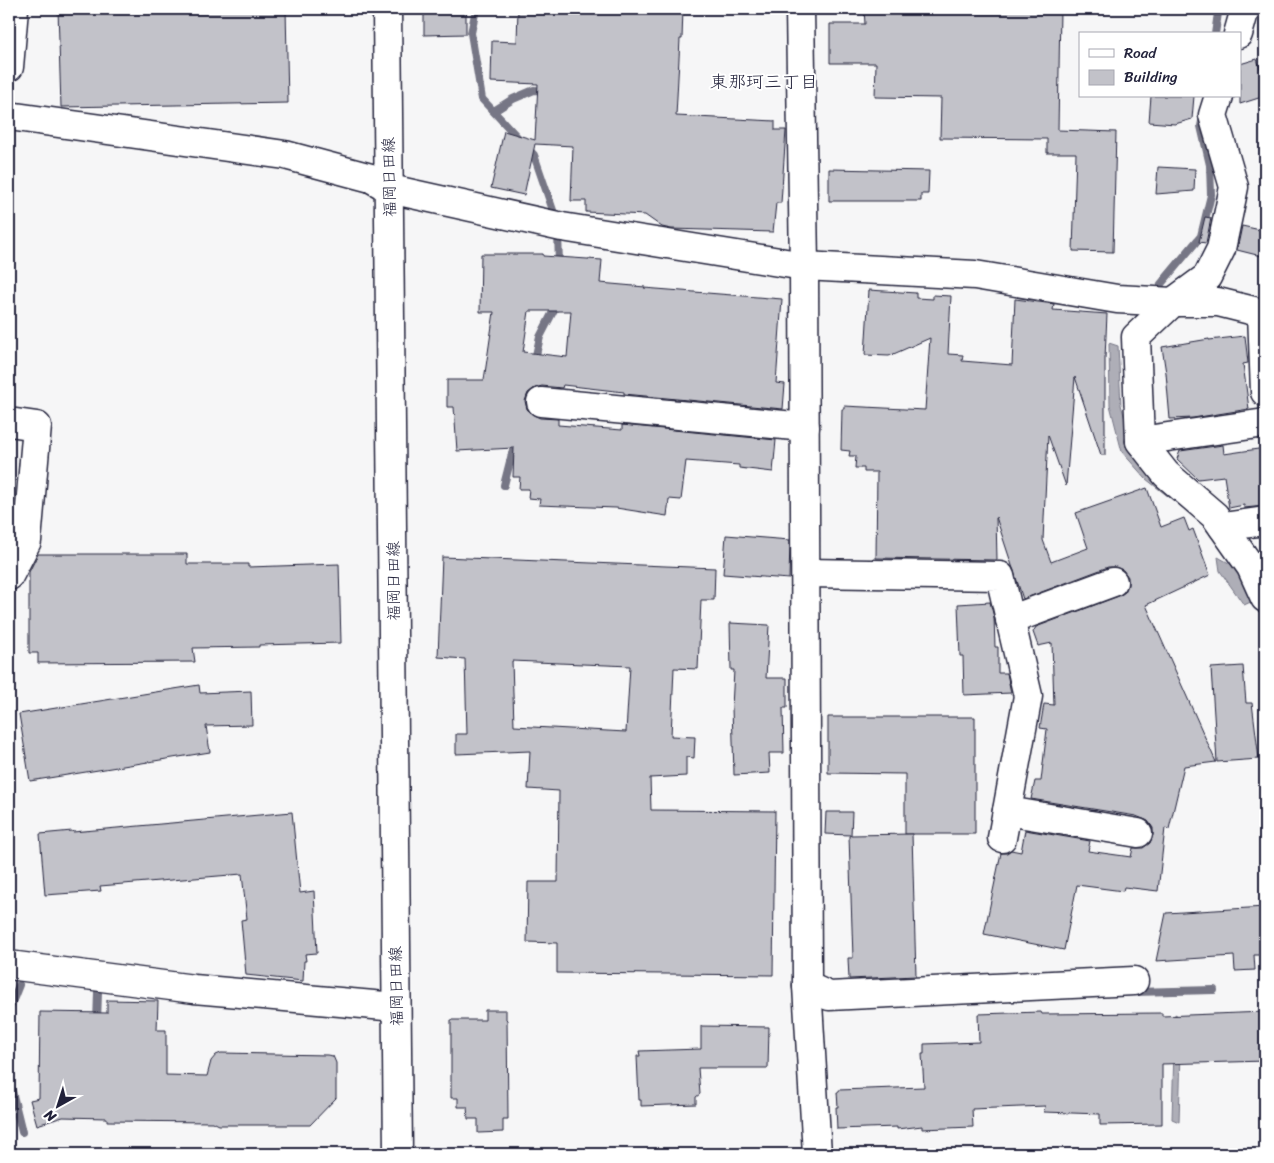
<svg xmlns="http://www.w3.org/2000/svg" width="1274" height="1163" viewBox="0 0 1274 1163" font-family="Sriracha,'Klee One',sans-serif">
<style>
.water{fill:#aeaeb7;stroke:#767685}
.lines{fill:none;stroke-linecap:round;stroke-linejoin:round}
.stream{stroke:#767685;stroke-width:8}
.building{fill:#c2c2c9;stroke:#22223b;fill-rule:evenodd}
.street-casing{stroke:#22223b;stroke-width:31}
.secondary-casing{stroke:#22223b;stroke-width:31}
.street{stroke:#fff;stroke-width:28}
.secondary{stroke:#fff;stroke-width:28}
.labels{text-anchor:middle;dominant-baseline:central;stroke-width:4;stroke-linejoin:round;paint-order:stroke}
.street-label{font-size:16px;fill:#22223b;stroke:#fff}
.neighbourhood-label{font-size:18px;fill:#22223b;stroke:#fff}
</style>
<rect width="100%" height="100%" fill="#f6f6f7"/>
<filter id="ink" filterUnits="userSpaceOnUse"><feTurbulence type="fractalNoise" baseFrequency=".02" numOctaves="2"/><feDisplacementMap in="SourceGraphic" scale="10" xChannelSelector="R" yChannelSelector="G"/><feConvolveMatrix kernelMatrix="1 2 1 2 8 2 1 2 1" color-interpolation-filters="sRGB"/></filter>
<g filter="url(#ink)">
<g class="water">
<polygon points="1109,343 1118,346 1121,405 1133,446 1129,452 1154,479 1184,500 1183,508 1146,479 1122,452 1110,405"/>
<polygon points="1218,557 1236,567 1253,601 1244,605 1220,571"/>
<polygon points="1175,1014 1182,1018 1179,1122 1172,1119"/>
</g>
<g class="lines">
<g class="stream">
<polyline points="476,9 471,33 482,99 534,155 556,219"/>
<polyline points="1215,34 1218,13 1217,9"/>
<polyline points="494,111 513,99 534,90 547,91"/>
<polyline points="558,230 559,266"/>
<polyline points="1161,284 1201,236 1211,195 1210,165 1201,126 1203,116"/>
<polyline points="534,364 540,337 558,302"/>
<polyline points="504,485 516,438"/>
<polyline points="1134,992 1214,990"/>
<polyline points="9,1010 19,985"/>
<polyline points="97,1023 98,992"/>
<polyline points="9,1079 22,1132"/>
</g>
</g>
<g class="building">
<polygon points="58,9 286,9 288,103 61,107"/>
<polygon points="424,9 466,9 466,34 424,35"/>
<polygon points="518,9 683,9 682,39 680,39 676,116 775,121 775,130 786,130 781,203 776,203 773,232 671,229 662,227 645,215 586,212 586,201 571,201 573,146 535,144 524,195 491,188 504,131 535,140 538,84 491,82 492,41 517,42"/>
<polygon points="864,9 1060,9 1058,130 1116,132 1113,252 1073,251 1076,153 1047,153 1047,139 940,138 941,98 875,97 876,63 830,63 830,24 865,24"/>
<polygon points="1257,59 1265,83 1265,96 1240,104 1240,64"/>
<polygon points="1151,96 1194,96 1192,119 1175,124 1149,122"/>
<polygon points="1158,167 1195,169 1194,191 1156,194"/>
<polygon points="829,169 929,171 928,194 921,194 921,201 829,201"/>
<polygon points="1205,217 1211,218 1206,243 1199,242"/>
<polygon points="1242,226 1265,231 1265,257 1237,250"/>
<path d="M481 254H543V256L602 260 600 283 645 287 644 288 782 299 776 383 785 384 783 409 624 394V392L563 385 562 388 542 386 535 388 528 393 525 401 527 409 532 414 540 418 558 419V425L622 430V425L776 440 773 472 739 468V465L686 461 681 500 669 499 667 516 616 508 539 505 540 499 528 498 529 489H519L520 477H513L514 448 457 451 454 407H447V380H484L494 312H480ZM529 311H571L567 357 523 352Z"/>
<polygon points="869,290 916,293 916,298 933,299 933,295 951,296 948,354 963,355 962,361 1012,365 1015,299 1054,304 1053,310 1107,314 1105,358 1105,455 1101,455 1075,377 1066,486 1048,435 1043,540 1051,562 1088,548 1076,513 1147,488 1161,527 1184,518 1189,531 1193,529 1210,575 1146,605 1216,762 1184,766 1169,829 1165,828 1158,891 1124,887 1123,891 1077,885 1064,950 984,934 1001,853 1007,853 1011,850 1021,852 1025,830 1090,841 1088,851 1131,857 1133,848 1143,848 1150,843 1153,835 1153,828 1148,821 1136,816 1031,799 1035,781 1041,781 1047,729 1040,728 1044,704 1054,705 1052,643 1038,646 1033,632 1036,627 1119,596 1125,592 1128,585 1128,577 1123,570 1115,567 1108,567 1023,599 996,517 997,560 876,558 877,472 864,472 864,468 855,468 856,456 849,456 850,451 841,450 842,409 844,409 844,406 925,410 930,338 889,356 865,355"/>
<polygon points="1245,336 1248,363 1243,364 1249,409 1193,418 1170,419 1166,373 1162,347 1209,339 1209,340"/>
<polygon points="1223,445 1224,454 1265,448 1265,470 1262,471 1265,506 1244,508 1244,505 1229,508 1224,476 1198,479 1177,459 1180,451"/>
<polygon points="726,535 790,540 789,579 723,574"/>
<polygon points="38,554 187,554 187,564 248,564 248,567 339,564 341,643 259,645 259,647 193,648 195,662 38,663 38,653 29,653 29,572"/>
<path d="M442 557 715 568 714 600H701L698 669 674 668 671 736 695 737 694 758 686 757V776L650 778 651 810 775 811 773 975 557 973V943L527 942 528 882H558L559 791 528 789 530 751 456 754V734H467L465 659 438 657ZM512 661 630 666 626 732 514 726Z"/>
<polygon points="990,602 994,617 995,647 998,647 998,673 1007,673 1011,693 964,695 963,656 960,656 958,604"/>
<polygon points="730,623 769,625 766,678 787,678 787,708 783,708 784,753 769,753 770,773 734,775 732,707 734,670 731,670"/>
<polygon points="1243,666 1246,703 1252,703 1259,759 1217,762 1211,668"/>
<polygon points="199,685 200,693 251,691 252,725 206,726 210,752 30,781 19,714"/>
<polygon points="828,717 975,717 975,834 905,834 905,774 828,773"/>
<polygon points="292,812 300,893 314,891 317,953 305,954 306,961 304,961 303,981 246,975 241,920 247,919 242,874 100,886 101,891 45,895 40,834 72,831 73,832"/>
<polygon points="826,812 852,812 851,835 912,834 916,976 849,979 848,958 853,958 849,836 851,835 825,834"/>
<polygon points="1265,907 1265,955 1254,955 1255,970 1235,971 1234,956 1156,961 1166,913"/>
<polygon points="107,1000 158,1001 157,1030 166,1030 166,1075 207,1076 211,1061 216,1055 221,1053 327,1055 333,1056 336,1063 336,1098 310,1125 219,1125 213,1122 107,1121 107,1118 63,1117 37,1125 30,1100 39,1098 40,1012 107,1013"/>
<polygon points="485,1010 506,1010 506,1019 507,1020 508,1119 503,1119 503,1132 478,1133 478,1119 468,1119 467,1107 458,1107 458,1098 451,1098 451,1020 485,1020"/>
<polygon points="1041,1012 1042,1014 1162,1013 1162,1016 1265,1012 1265,1061 1162,1064 1162,1124 1100,1125 1100,1114 1044,1112 1045,1106 972,1109 973,1127 922,1129 922,1126 897,1129 897,1127 837,1129 836,1107 838,1107 837,1092 839,1092 839,1090 924,1087 922,1054 924,1054 924,1044 979,1042 978,1014"/>
<polygon points="701,1026 769,1027 768,1068 698,1068 700,1094 696,1097 696,1104 641,1106 641,1100 639,1100 637,1056 640,1056 639,1051 701,1049"/>
</g>
<g class="lines">
<defs>
<g id="street">
<polyline points="800,9 804,266 807,986 817,1154"/>
<polyline points="1238,34 1245,9"/>
<polyline points="9,67 14,9"/>
<polyline points="1219,96 1213,115 1234,187 1221,249 1207,277 1173,302 1136,337 1140,441 1166,474 1215,516 1251,567 1265,598"/>
<polyline points="9,116 285,155 371,178 390,189"/>
<polyline points="1262,313 1265,392"/>
<polyline points="541,402 805,427"/>
<polyline points="9,422 37,426 27,541 9,576"/>
<polyline points="1140,441 1265,423"/>
<polyline points="1223,527 1265,521"/>
<polyline points="806,573 1000,576 1028,696 1002,838"/>
<polyline points="1010,620 1113,582"/>
<polyline points="1007,811 1138,833"/>
<polyline points="9,965 194,989 396,1007"/>
<polyline points="807,986 829,996 1134,981"/>
</g>
<g id="secondary">
<polyline points="387,9 398,1154"/>
<polyline points="390,189 562,227 804,266 975,275 1117,299 1173,302 1218,302 1262,313"/>
</g>
</defs>
<use href="#street" class="street-casing"/>
<use href="#secondary" class="secondary-casing"/>
<use href="#street" class="street"/>
<use href="#secondary" class="secondary"/>
</g>
</g>
<g class="labels">
<g class="street-label">
<text transform="translate(389 177) rotate(-91)">福岡日田線</text>
<text transform="translate(393 581) rotate(-90)">福岡日田線</text>
<text transform="translate(396 986) rotate(-91)">福岡日田線</text>
</g>
<g class="neighbourhood-label">
<text x="764" y="82">東那珂三丁目</text>
</g>
</g>
<rect width="1274" height="1163" fill="none" stroke="#fff" stroke-width="30"/>
<rect x="15" y="15" width="1244" height="1133" fill="none" stroke="#22223b" stroke-width="2" filter="url(#ink)"/>
<rect x="1079" y="32" width="162" height="65" fill="#ffffff" stroke="#a7a7b1"/>
<rect x="1089" y="49" width="25" height="8" fill="#ffffff" stroke="#a7a7b1"/>
<text x="1124" y="58" font-size="15" fill="#22223b">Road</text>
<rect x="1089" y="70" width="25" height="15" fill="#c2c2c9" stroke="#a7a7b1"/>
<text x="1124" y="82" font-size="15" fill="#22223b">Building</text>
<g transform="translate(58 1106) rotate(219)" stroke="#ffffff" stroke-width="4" paint-order="stroke">
<path d="M0-4L9 19L0 12L-9 19Z" fill="#22223b"/>
<text y="-8" font-size="14" font-weight="bold" text-anchor="middle" fill="#22223b">N</text>
</g>
</svg>
